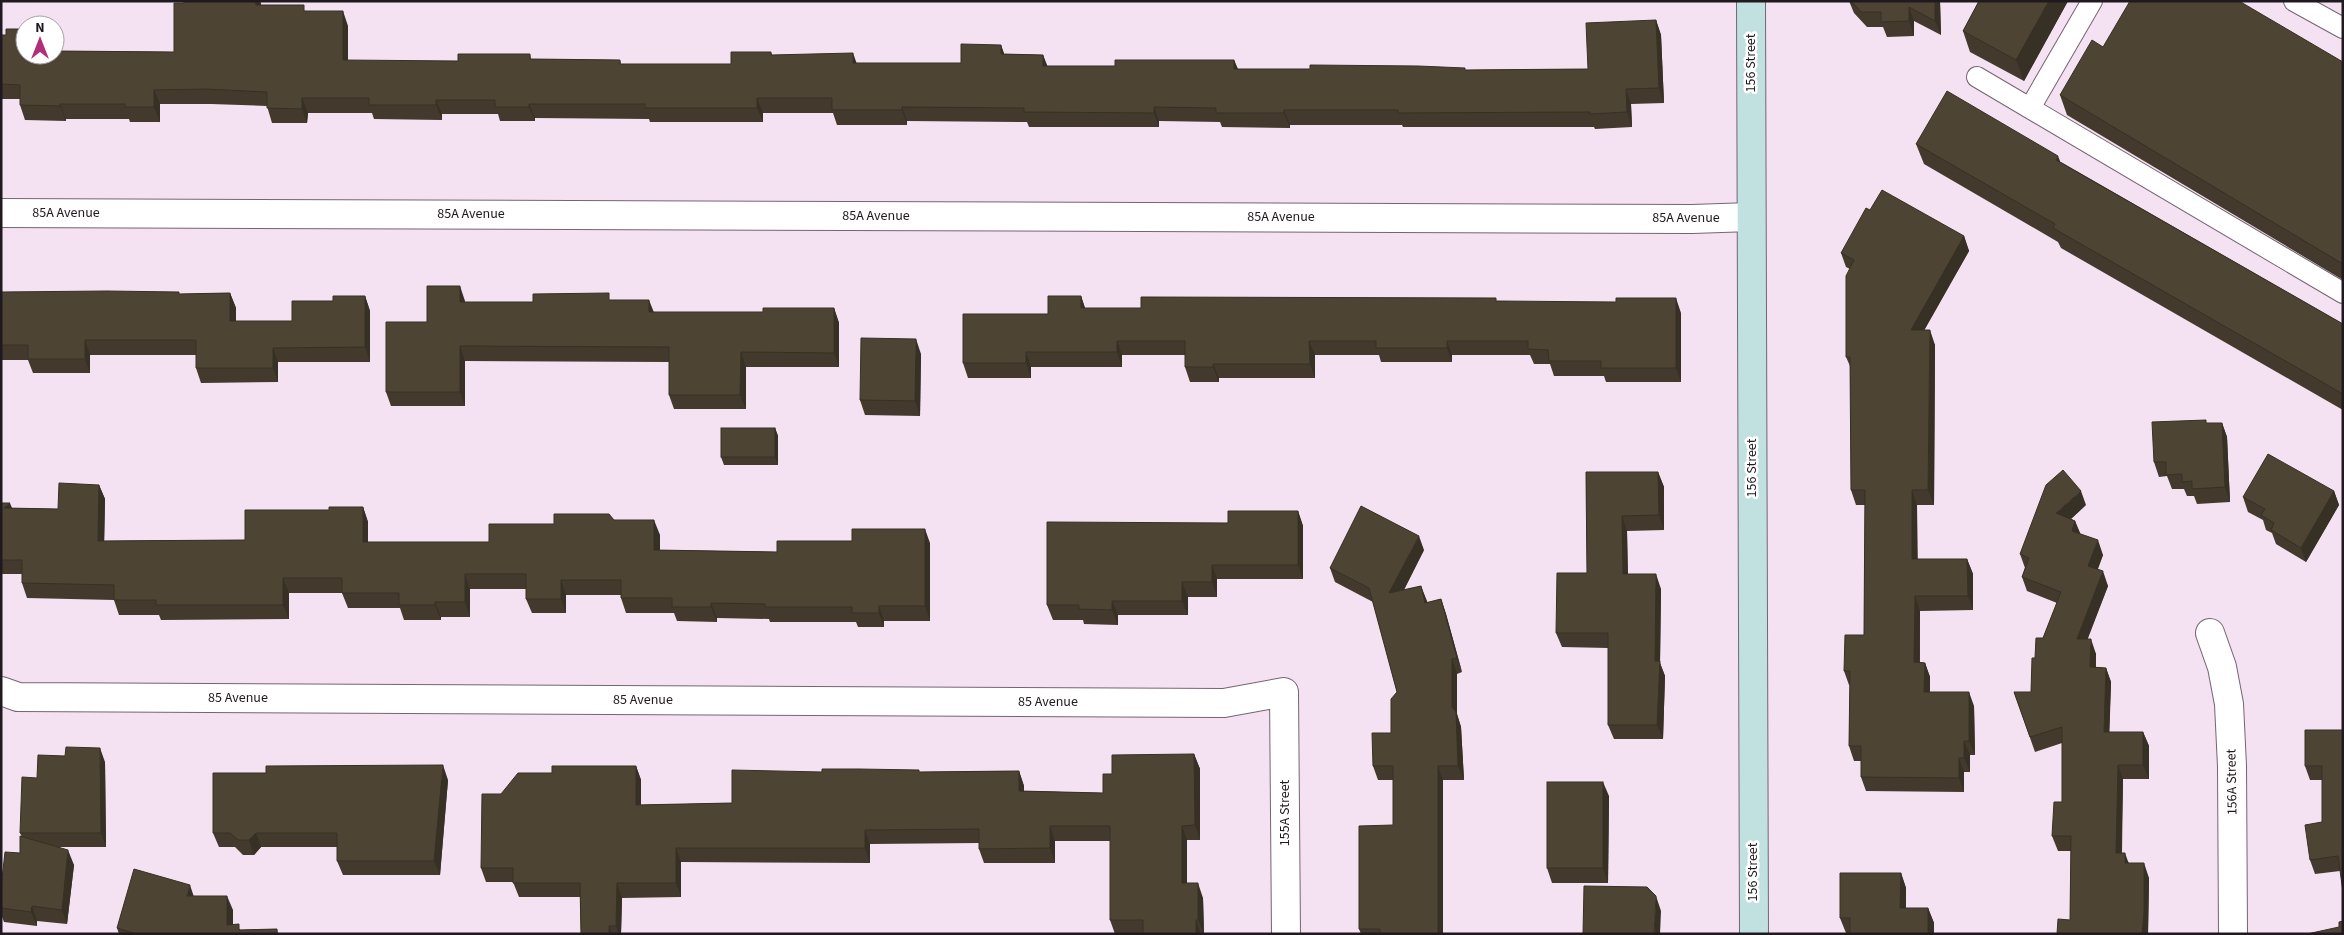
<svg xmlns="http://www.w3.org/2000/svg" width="2344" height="935" viewBox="0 0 2344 935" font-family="'Source Sans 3',sans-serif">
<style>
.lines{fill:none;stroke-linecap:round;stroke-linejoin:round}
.lane-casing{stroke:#756573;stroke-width:22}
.street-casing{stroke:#756573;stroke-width:30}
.secondary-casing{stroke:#756573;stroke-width:30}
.lane{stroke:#fff;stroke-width:20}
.street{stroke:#fff;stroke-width:28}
.secondary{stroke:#c1e0e0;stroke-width:28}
.wall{fill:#433a2d}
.shaded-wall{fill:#373024}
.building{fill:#4e4434;stroke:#373024}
.labels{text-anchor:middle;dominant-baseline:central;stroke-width:5;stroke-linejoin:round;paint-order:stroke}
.street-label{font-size:14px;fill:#20191f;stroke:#fff}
</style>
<rect width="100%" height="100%" fill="#f4e1f2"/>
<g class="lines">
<defs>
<g id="lane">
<polyline points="2294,1 2343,28"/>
<polyline points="1977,77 2343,293"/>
<polyline points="2030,108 2092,1"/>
</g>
<g id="street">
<polyline points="1,213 1692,219 1751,217"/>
<polyline points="2210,633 2222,667 2229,704 2232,766 2233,934"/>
<polyline points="1,691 18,697 1224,703 1284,692 1286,934"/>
</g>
<polyline id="secondary" points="1751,1 1754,934"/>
</defs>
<use href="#lane" class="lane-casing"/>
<use href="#street" class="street-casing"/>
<use href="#secondary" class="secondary-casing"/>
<use href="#lane" class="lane"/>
<use href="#street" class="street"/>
<use href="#secondary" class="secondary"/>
</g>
<g class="wall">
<polygon points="1849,1 1940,1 1941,35 1914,21 1914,36 1887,37 1883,27 1867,27 1854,13"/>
<polygon points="1979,1 2068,1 2024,81 1970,52 1963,31"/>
<polygon points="184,3 261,3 261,5 306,11 348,26 348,61 458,61 530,54 531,59 620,60 621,64 731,64 771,52 772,55 857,63 961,63 1001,45 1004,54 1043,55 1047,66 1115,66 1234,60 1238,69 1466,70 1588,69 1656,20 1661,35 1664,103 1631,104 1632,127 1595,129 1594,127 1403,127 1402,125 1290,125 1290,128 1222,127 1220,122 1159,121 1159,127 1029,127 1027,122 907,121 907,125 837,125 833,113 763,113 763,122 650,122 649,119 535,118 535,121 500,121 498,114 442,114 442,120 374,119 372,113 308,113 307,123 272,123 267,106 211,104 160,104 160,122 130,122 129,119 66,119 66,121 25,120 20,105 20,99 1,99 1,35 55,55 55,34 59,44 59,51 174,52"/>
<polygon points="2103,47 2343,62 2343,280 2067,115 2060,95"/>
<polygon points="1916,144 2061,162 2343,324 2343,410 2061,248 2058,242 1924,164"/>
<polygon points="1870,210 1964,236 1969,251 1924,330 1935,345 1934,505 1917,505 1917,559 1967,559 1973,574 1973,610 1920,611 1920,662 1925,663 1930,677 1930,692 1974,706 1975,755 1970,755 1970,772 1964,772 1964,792 1866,791 1861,777 1861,761 1854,761 1849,746 1850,685 1849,685 1844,671 1864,635 1865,505 1856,505 1851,490 1850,366 1846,357 1850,269 1846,267 1841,253"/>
<polygon points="1,292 180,294 230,293 236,308 236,321 292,321 333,301 365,296 370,311 370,362 278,362 278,382 201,383 196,368 196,355 90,355 90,373 33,373 28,360 1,360"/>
<polygon points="1081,296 1085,308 1141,308 1497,301 1681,313 1681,382 1606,382 1604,376 1554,376 1550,364 1534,364 1530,355 1452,355 1452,362 1381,362 1379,355 1315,355 1315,378 1219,378 1219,382 1190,382 1185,367 1185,355 1122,355 1122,367 1031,367 1031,378 968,378 963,363 1048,314"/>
<polygon points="612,300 654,312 763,312 834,308 839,323 839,367 746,367 746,409 674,409 669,395 669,362 465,361 465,406 391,406 386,392 465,301 465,302 533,302"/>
<polygon points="921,354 920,416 865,415 860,400"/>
<polygon points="2207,423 2222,423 2227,437 2230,502 2197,504 2194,496 2187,496 2184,489 2172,489 2167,476 2159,477 2154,462"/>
<polygon points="775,428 778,436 778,465 724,465 721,457"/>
<polygon points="1586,472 1658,472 1664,487 1664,530 1627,531 1628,574 1661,589 1660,663 1665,676 1663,739 1614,739 1608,725 1608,648 1562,647 1556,633 1587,573"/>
<polygon points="99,485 105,499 104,541 245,540 329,510 363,507 368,522 368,542 489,542 554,524 614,520 660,535 660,550 777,552 930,543 930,621 884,621 884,627 858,627 856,622 770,622 769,619 717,618 717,622 677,621 674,613 626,613 621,598 621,595 566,595 566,613 532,613 526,599 526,589 470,589 470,617 441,617 441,620 404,620 400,608 348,608 342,593 289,593 289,619 161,620 159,615 119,615 114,600 27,598 22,583 22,574 1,574 1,503 12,508 58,509"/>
<polygon points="2334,491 2339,505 2306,562 2276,544 2272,533 2266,530 2263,520 2248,512 2243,497"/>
<polygon points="2086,505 2071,519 2075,521 2080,534 2103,555 2098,569 2108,586 2087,639 2096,654 2096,667 2106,668 2111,682 2109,732 2143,732 2149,746 2149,779 2123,779 2122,853 2129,863 2149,878 2148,934 2057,934 2070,920 2071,851 2058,851 2052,836 2062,802 2062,743 2035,752 2014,692 2031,692 2035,658 2057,603 2027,591 2022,577 2025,568 2020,554"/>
<polygon points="1298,511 1303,526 1303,579 1217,579 1217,597 1188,597 1188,615 1118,615 1118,625 1084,624 1083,620 1053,620 1047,605 1228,523"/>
<polygon points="1424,550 1404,590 1421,586 1427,603 1441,599 1446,614 1462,672 1457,674 1457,714 1461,727 1464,780 1443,780 1443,934 1361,934 1359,929 1393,825 1393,780 1378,780 1373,766 1391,733 1397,692 1373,602 1335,582 1330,568"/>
<polygon points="2343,730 2340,871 2315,874 2310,860 2322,822 2322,780 2310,780 2305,766"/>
<polygon points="1194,754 1200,769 1200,840 1187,840 1187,883 1203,898 1204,934 1115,934 1110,920 1110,841 1055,841 1055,863 984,863 979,849 979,843 870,844 870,863 681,862 681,897 622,898 621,934 581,934 580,897 519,897 513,882 486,882 481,868 501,794 552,773 636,766 641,780 641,805 732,803 822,772 920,772 1019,771 1024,786 1024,791 1103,793 1112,774"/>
<polygon points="105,762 106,847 59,847 74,865 67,924 37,921 37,926 4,922 1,914 1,888 20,853 22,837 20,833 37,778"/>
<polygon points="448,780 440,875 343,875 337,861 337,847 261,847 254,855 243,855 235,847 219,847 213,833"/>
<polygon points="1609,796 1608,883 1552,883 1547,868"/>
<polygon points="1901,873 1906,888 1906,908 1928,908 1934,923 1934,934 1846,933 1840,918"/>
<polygon points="194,896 233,910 233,925 241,930 277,929 278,934 304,934 119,934 117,928"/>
</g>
<g class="shaded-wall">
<polygon points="255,1 260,1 261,3 261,20 256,5"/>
<polygon points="1935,1 1940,1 1941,35 1935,21"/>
<polygon points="2049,1 2068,1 2024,81 2016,60"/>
<polygon points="1909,7 1914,21 1914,36 1909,21"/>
<polygon points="343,11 348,26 348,75 343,60"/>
<polygon points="1656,20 1661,35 1664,103 1659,88"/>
<polygon points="55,34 59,44 59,66 55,55"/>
<polygon points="1001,45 1006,59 1001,54"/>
<polygon points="853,53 858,67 853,63"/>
<polygon points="1043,55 1049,70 1043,66"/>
<polygon points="1234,60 1240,75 1234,69"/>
<polygon points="1626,89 1631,104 1632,127 1627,112"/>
<polygon points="154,90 160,104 160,122 154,107"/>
<polygon points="302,98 308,113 307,123 302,109"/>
<polygon points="757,98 763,113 763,122 757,108"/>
<polygon points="436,100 442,114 442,120 436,105"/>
<polygon points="60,104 66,119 66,121 60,106"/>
<polygon points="529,104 535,118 535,121 529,107"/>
<polygon points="902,107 907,121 907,125 902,110"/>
<polygon points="1154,107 1159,121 1159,127 1154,113"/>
<polygon points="1284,110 1290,125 1290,128 1284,113"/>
<polygon points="2058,156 2066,176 2056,160"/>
<polygon points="1964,236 1969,251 1916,345 1911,330"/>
<polygon points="460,286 465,301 465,317 460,302"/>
<polygon points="230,293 236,308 236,335 230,321"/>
<polygon points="365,296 370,311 370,362 365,347"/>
<polygon points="1081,296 1086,311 1081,308"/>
<polygon points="1676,298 1681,313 1681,382 1676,368"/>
<polygon points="649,300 655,315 649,312"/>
<polygon points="834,308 839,323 839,367 834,353"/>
<polygon points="1930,330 1935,345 1934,505 1928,490"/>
<polygon points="916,339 921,354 920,416 915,401"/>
<polygon points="85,340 90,355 90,373 85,359"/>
<polygon points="1117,341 1122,355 1122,367 1117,352"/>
<polygon points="1309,341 1315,355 1315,378 1310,364"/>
<polygon points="1447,341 1452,355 1452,362 1447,348"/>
<polygon points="460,346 465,361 465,406 460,392"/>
<polygon points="273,348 278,362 278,382 273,368"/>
<polygon points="741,352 746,367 746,409 740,395"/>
<polygon points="1026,352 1031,367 1031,378 1026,363"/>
<polygon points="1213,364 1219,378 1219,382 1213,367"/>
<polygon points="2222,423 2227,437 2230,502 2225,487"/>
<polygon points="775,428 778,436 778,465 775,457"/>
<polygon points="1658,472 1664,487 1664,530 1659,515"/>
<polygon points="99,485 105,499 104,555 98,541"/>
<polygon points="1912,490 1917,505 1918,574 1912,559"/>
<polygon points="2081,491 2086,505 2061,528 2056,513"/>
<polygon points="2334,491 2339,505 2306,562 2301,548"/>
<polygon points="10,503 16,518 4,508"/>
<polygon points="363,507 368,522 368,556 363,542"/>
<polygon points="1298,511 1303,526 1303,579 1298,565"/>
<polygon points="1622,516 1627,531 1628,588 1623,574"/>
<polygon points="654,520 660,535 660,564 654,550"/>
<polygon points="2075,521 2081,535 2072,531"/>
<polygon points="925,529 930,543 930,621 925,606"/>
<polygon points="1419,536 1424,550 1395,607 1389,593"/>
<polygon points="2098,540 2103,555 2093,580 2088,566"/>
<polygon points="1967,559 1973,574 1973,610 1968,596"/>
<polygon points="1212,565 1217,579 1217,597 1212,582"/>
<polygon points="2103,571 2108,586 2082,654 2077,639"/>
<polygon points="465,574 470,589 470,617 465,602"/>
<polygon points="1656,574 1661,589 1660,663 1665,676 1663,739 1657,725 1655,661"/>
<polygon points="283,578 289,593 289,619 283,605"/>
<polygon points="561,580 566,595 566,613 561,599"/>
<polygon points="1182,582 1188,597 1188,615 1182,601"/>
<polygon points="1421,586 1427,601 1430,618 1425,603"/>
<polygon points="1915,596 1920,611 1919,677 1914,662"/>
<polygon points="1441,599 1446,614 1462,672 1457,658"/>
<polygon points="1112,601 1118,615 1118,625 1112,610"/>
<polygon points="435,602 441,617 441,620 435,605"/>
<polygon points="711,603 717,618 717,622 711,607"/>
<polygon points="879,606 884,621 884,627 879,613"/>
<polygon points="2091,639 2096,654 2095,681 2090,667"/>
<polygon points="1452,659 1457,674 1457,714 1461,727 1464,780 1458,766 1452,707"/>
<polygon points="1925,663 1930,677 1929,706 1924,692"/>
<polygon points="2106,668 2111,682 2109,746 2104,732"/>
<polygon points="1969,692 1974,706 1975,755 1969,741"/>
<polygon points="2143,732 2149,746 2149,779 2143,765"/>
<polygon points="1964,741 1970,755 1970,772 1964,758"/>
<polygon points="100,748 105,762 106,847 101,833"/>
<polygon points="1194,754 1200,769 1200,840 1195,825"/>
<polygon points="1959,758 1964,772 1964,792 1959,778"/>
<polygon points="443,765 448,780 440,875 434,861"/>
<polygon points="2118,765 2123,779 2121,867 2116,853"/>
<polygon points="636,766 641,780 641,820 636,805"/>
<polygon points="1438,766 1443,780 1443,934 1438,934"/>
<polygon points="1019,771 1024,786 1024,806 1019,791"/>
<polygon points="1603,782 1609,796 1608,883 1603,868"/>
<polygon points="1050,826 1055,841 1055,863 1050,848"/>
<polygon points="1182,826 1187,840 1187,898 1182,883"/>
<polygon points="865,830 870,844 870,863 865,848"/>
<polygon points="256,833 261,847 254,855 249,840"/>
<polygon points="676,848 681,862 681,897 676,883"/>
<polygon points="68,850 74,865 67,924 62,910"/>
<polygon points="2125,853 2130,867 2125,863"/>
<polygon points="2144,863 2149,878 2148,934 2142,934"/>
<polygon points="1901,873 1906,888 1905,923 1900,908"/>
<polygon points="617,883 622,898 621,934 619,934 616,926"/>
<polygon points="1198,883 1203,898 1204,934 1198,920"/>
<polygon points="190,885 195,900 187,896"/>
<polygon points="227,896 233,910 233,934 227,925"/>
<polygon points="1656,896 1661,911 1660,934 1654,934"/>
<polygon points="32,906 37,921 37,926 31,912"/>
<polygon points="1928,908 1934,923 1934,934 1928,934"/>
<polygon points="1196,920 1201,934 1196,934"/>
<polygon points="609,926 612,934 609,934"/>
</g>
<g class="building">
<polygon points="184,1 255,1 256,5 304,5 304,11 343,11 343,60 458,61 458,54 530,54 530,59 620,60 620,64 731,64 731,52 771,52 771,55 853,53 853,63 961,63 961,44 1001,45 1001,54 1043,55 1043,66 1115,66 1115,60 1234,60 1234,69 1310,69 1310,65 1418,66 1465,68 1465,70 1588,69 1586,23 1656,20 1659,88 1626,89 1627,112 1590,114 1590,112 1398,113 1398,110 1284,110 1284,113 1216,113 1216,108 1154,107 1154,113 1024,112 1024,108 902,107 902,110 832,110 832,98 757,98 757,108 645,108 645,104 529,104 529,107 495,107 495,100 436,100 436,105 369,105 369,98 302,98 302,109 267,108 267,92 205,89 154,90 154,107 125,107 125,104 60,104 60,106 20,105 20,85 1,84 1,35 6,35 6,29 25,29 25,55 55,55 55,51 174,52 174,3 184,3"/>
<polygon points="1851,1 1935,1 1935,21 1909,7 1909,21 1881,22 1881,12 1861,12"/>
<polygon points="1979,1 2049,1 2016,60 1963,31"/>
<polygon points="2130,1 2239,1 2343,62 2343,264 2060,95 2092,40 2103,47"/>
<polygon points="1947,91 2058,156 2056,160 2343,324 2343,394 2053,228 2055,224 1916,144"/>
<polygon points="1882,190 1964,236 1911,330 1930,330 1928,490 1912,490 1912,559 1967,559 1968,596 1915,596 1914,662 1925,663 1924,692 1969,692 1969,741 1964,741 1964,758 1959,758 1959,778 1861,777 1861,746 1849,746 1850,671 1844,671 1845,635 1864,635 1865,490 1851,490 1850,357 1846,357 1846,276 1854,260 1841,253 1866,208 1870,210"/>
<polygon points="427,286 460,286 460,302 533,302 533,294 609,293 609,300 649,300 649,312 763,312 763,308 834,308 834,353 741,352 740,395 669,395 669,347 460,346 460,392 386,392 386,322 427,322"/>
<polygon points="107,291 179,292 179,294 230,293 230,321 292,321 292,301 333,301 333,296 365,296 365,347 273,348 273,368 196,368 196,340 85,340 85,359 28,359 28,345 1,345 1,292"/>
<polygon points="1048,296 1081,296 1081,308 1141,308 1141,297 1496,298 1496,301 1616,302 1616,298 1676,298 1676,368 1601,368 1601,361 1549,361 1548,350 1528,349 1528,341 1447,341 1447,348 1376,348 1376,341 1309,341 1310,364 1213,364 1213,367 1185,367 1185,341 1117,341 1117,352 1026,352 1026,363 963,363 963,314 1048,314"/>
<polygon points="861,338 916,339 915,401 860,400"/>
<polygon points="2206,420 2206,423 2222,423 2225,487 2192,489 2192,481 2182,482 2182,474 2166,475 2166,462 2154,462 2152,422"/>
<rect x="721" y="428" width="54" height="29"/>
<polygon points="2268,454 2334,491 2301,548 2271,530 2274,523 2261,515 2265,509 2243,497"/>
<polygon points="2063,470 2081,491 2056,513 2075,521 2072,531 2098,540 2088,566 2103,571 2077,639 2091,639 2090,667 2106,668 2104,732 2143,732 2143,765 2118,765 2116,853 2125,853 2125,863 2144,863 2144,912 2142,934 2057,934 2058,919 2070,920 2071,836 2052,836 2054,802 2062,802 2062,727 2030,737 2014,692 2031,692 2032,658 2035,658 2036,638 2043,638 2061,592 2022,577 2029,558 2020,554 2046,485"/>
<polygon points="1586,472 1658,472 1659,515 1622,516 1623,574 1656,574 1655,661 1660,661 1657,725 1608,725 1608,633 1556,633 1557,573 1587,573"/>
<polygon points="59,483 99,485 98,541 245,540 245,510 329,510 329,507 363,507 363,542 489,542 489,524 554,524 554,514 609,514 614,520 654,520 654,550 777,552 777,541 852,541 852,529 925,529 925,606 879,606 879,613 852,613 852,607 765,607 765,604 711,603 711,607 672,607 672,598 621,598 621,580 561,580 561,599 526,599 526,574 465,574 465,602 435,602 435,605 399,605 399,593 342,593 342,578 283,578 283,605 156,605 156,600 114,600 114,585 22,583 22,560 1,560 1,503 10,503 4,508 58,509"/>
<polygon points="1361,506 1419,536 1389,593 1421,586 1425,603 1441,599 1457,658 1452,659 1452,707 1456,712 1458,766 1438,766 1438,934 1380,934 1380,929 1359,929 1359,826 1393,825 1393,766 1373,766 1372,733 1391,733 1391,699 1397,692 1369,588 1330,568"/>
<polygon points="1228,511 1298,511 1298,565 1212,565 1212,582 1182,582 1182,601 1112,601 1112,610 1079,609 1079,605 1047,605 1047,522 1228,523"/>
<polygon points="2305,730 2343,730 2343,892 2338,856 2310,860 2305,825 2322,822 2322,766 2305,766"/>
<polygon points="66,747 100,748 101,833 20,833 22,777 37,778 38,755 65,756"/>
<polygon points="1194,754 1195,825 1182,826 1182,883 1198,883 1198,920 1196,920 1196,934 1143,934 1143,920 1110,920 1110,826 1050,826 1050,848 979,849 979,829 865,830 865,848 676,848 676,883 617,883 616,926 609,926 609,934 581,934 580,883 513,883 513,868 481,868 482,794 501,794 518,773 552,773 552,766 636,766 636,805 732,803 732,770 822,772 822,769 859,769 919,770 919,772 1019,771 1019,791 1103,793 1103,774 1112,774 1112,755"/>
<polygon points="443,765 434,861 337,861 337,833 256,833 249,840 238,840 230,833 213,833 213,773 266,773 266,766"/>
<rect x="1547" y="782" width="56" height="86"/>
<polygon points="20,836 68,850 62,910 32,906 31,912 1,908 1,888 5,852 20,853"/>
<polygon points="134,869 190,885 187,896 227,896 227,925 239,924 239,930 277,929 277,934 304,934 137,934 117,928"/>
<polygon points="1840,873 1901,873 1900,908 1928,908 1928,934 1850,934 1850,918 1840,918"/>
<polygon points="1584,886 1647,887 1656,896 1654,934 1583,934"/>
<polygon points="2343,921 2343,934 2307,934 2339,927 2339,922"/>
</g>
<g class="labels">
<g class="street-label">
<text transform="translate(1751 63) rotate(-90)">156 Street</text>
<text x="66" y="213">85A Avenue</text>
<text x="471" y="214">85A Avenue</text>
<text x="876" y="216">85A Avenue</text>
<text x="1281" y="217">85A Avenue</text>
<text x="1686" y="218">85A Avenue</text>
<text transform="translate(1752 468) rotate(-90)">156 Street</text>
<text x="238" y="698">85 Avenue</text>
<text x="643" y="700">85 Avenue</text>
<text x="1048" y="702">85 Avenue</text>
<text transform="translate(2232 782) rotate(-91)">156A Street</text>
<text transform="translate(1285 813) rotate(-90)">155A Street</text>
<text transform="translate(1753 872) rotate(-90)">156 Street</text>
</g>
</g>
<rect width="2344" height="935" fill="none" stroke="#20191f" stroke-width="5"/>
<g transform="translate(40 40)"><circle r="24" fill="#ffffff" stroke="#a6a3a5"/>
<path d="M0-4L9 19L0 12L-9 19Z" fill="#b12f7a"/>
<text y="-8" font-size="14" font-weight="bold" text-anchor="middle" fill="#20191f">N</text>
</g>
</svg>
